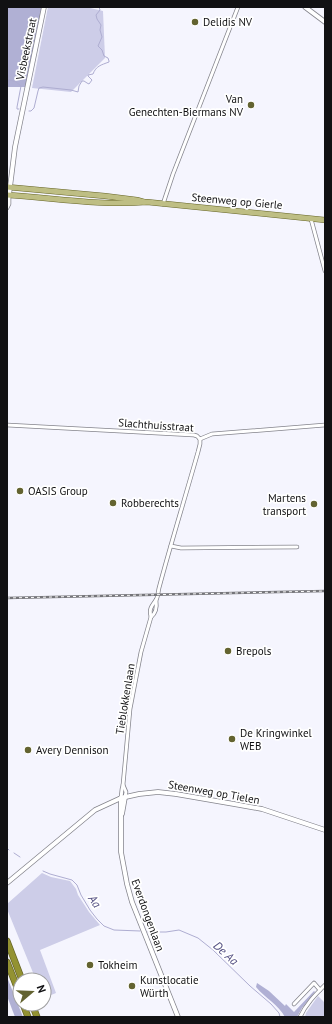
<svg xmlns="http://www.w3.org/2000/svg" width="332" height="1024" viewBox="0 0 332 1024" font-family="'PT Sans',sans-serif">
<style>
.green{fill:#cdcde8}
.forest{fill:#b0b0d4}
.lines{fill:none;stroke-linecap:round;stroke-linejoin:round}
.stream{stroke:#aeadd1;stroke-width:1}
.minor-casing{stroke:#84848c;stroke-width:4.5}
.tertiary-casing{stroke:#84848c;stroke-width:5.5}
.primary-casing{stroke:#666527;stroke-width:6}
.motorway-casing{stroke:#666527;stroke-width:7}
.minor{stroke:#fff;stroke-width:3}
.tertiary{stroke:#fff;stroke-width:4}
.primary{stroke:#bebe84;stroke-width:5}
.motorway{stroke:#939232;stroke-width:5.5}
.rail-casing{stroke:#747479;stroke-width:2.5}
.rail{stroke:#fff;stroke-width:1;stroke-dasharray:3;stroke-linecap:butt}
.poi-dot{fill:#636330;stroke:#fff;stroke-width:1.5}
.labels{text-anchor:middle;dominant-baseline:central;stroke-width:3.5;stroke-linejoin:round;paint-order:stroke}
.poi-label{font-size:11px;fill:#111113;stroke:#fff;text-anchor:start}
.street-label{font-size:11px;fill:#111113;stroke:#fff}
.water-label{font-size:12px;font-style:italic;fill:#545083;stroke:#fff}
</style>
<rect width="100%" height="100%" fill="#f5f5fe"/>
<g class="green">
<polygon points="48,7 86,7 103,11 105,58 71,92 32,88"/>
<polygon points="42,873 51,877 70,881 76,889 78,895 89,912 100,925 40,950 56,993 44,998 44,980 36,980 7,909 7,904"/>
<polygon points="318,996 325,1003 325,1017 305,1017 306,1013"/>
</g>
<g class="forest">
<polygon points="7,7 43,7 26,87 7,87"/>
<polygon points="7,977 23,1017 15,1017 7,996"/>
<path d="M257 983 269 991 285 1006 286 1004 294 1012 314 991 315 992 302 1008 297 1017H285C278 1004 265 998 256 987Z"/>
</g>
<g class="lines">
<g class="stream">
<polyline points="7,85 8,80 10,80 16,82 21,86 17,107 17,109 19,109"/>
<path d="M29 111H31L34 108 38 91 39 88 43 87 71 90 78 92 79 86 82 81H84L87 83 89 84 92 80 88 76V75L93 74C96 66 101 65 109 62V61L108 58 104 56 102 50 98 46 102 37 100 30 101 25 97 19 96 15 100 10 99 7"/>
<polyline points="7,848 9,850"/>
<polyline points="14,853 20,857"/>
<polyline points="43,871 50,874 72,880 77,885 81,895 90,910 97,919 104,926 114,930 140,931"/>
<polyline points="148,932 166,932 179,930 198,938 213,950 250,986 271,1004 279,1013 280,1017"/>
</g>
<defs>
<g id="minor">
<polyline points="163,204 173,174 238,7"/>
<polyline points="7,208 9,204 9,195"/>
<polyline points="311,219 325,271"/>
<polyline points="7,425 194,435 197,436 200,439"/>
<polyline points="200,439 212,434 325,425"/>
<polyline points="171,546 181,548 297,547"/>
<path d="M151 617C156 613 157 607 156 600"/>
<polyline points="123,785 126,792 125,797"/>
<path d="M121 798 122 789 123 785 130 709 141 652 151 617C149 609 151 607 156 600 158 597 158 592 159 588 171 543 185 498 198 452L200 444V439"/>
<polyline points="294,1004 314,983 320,990"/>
<path d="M300 1017C306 1004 315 995 325 985"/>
</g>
<g id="tertiary">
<polyline points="305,7 325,22"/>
<polyline points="9,195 15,147 44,7"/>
<polyline points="121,798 121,852 127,884 132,902 178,1017"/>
<polyline points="122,814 125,797"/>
<polyline points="7,883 95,810 121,798 139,794 158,792 176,794 234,804 262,809 325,830"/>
</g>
<g id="primary">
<polyline points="7,187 105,196 137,200 144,202"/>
<path d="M7 195C54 198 100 206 147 202L325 220"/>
</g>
<g id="motorway">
<polyline points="7,941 22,980"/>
<polyline points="7,962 20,995"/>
<polyline points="23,1004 28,1017"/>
<polyline points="32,1004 37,1017"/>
</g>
</defs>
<use href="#minor" class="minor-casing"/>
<use href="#tertiary" class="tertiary-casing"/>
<use href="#primary" class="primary-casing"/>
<use href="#motorway" class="motorway-casing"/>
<use href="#minor" class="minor"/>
<use href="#tertiary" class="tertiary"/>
<use href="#primary" class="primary"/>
<use href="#motorway" class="motorway"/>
<defs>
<polyline id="rail" points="7,598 325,591"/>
</defs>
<use href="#rail" class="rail-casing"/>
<use href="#rail" class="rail"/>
</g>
<g class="poi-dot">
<circle cx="195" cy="22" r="4"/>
<circle cx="251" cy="105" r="4"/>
<circle cx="20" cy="491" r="4"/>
<circle cx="113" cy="503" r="4"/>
<circle cx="314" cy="504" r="4"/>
<circle cx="228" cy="651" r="4"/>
<circle cx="232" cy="739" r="4"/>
<circle cx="28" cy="750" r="4"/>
<circle cx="90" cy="965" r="4"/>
<circle cx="132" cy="986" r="4"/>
</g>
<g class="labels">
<g class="poi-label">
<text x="203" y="22">Delidis NV</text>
<text x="243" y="99" text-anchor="end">Van<tspan x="243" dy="13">Genechten-Biermans NV</tspan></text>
<text x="28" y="491">OASIS Group</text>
<text x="306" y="498" text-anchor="end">Martens<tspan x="306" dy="13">transport</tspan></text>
<text x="121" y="503">Robberechts</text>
<text x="236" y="651">Brepols</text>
<text x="240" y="733">De Kringwinkel<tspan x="240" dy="13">WEB</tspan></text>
<text x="36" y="750">Avery Dennison</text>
<text x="98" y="965">Tokheim</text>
<text x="140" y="980">Kunstlocatie<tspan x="140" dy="13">Würth</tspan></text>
</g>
<g class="street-label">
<text transform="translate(26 49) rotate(-78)">Visbeekstraat</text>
<text transform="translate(237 201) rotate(5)">Steenweg op Gierle</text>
<text transform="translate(156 425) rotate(4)">Slachthuisstraat</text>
<text transform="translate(125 699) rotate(-81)">Tieblokkenlaan</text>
<text transform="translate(214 792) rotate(10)">Steenweg op Tielen</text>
<text transform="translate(148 915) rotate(70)">Everdongenlaan</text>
</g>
<g class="water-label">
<text transform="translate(95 901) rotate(55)">Aa</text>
<text transform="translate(226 953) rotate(42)">De Aa</text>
</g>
</g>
<rect width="332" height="1024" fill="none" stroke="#111113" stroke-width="16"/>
<g transform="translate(32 992) rotate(71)"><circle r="19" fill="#ffffff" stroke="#a0a0a1"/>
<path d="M0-3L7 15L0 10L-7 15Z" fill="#636330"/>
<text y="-6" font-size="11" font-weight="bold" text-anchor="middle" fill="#111113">N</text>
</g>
</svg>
